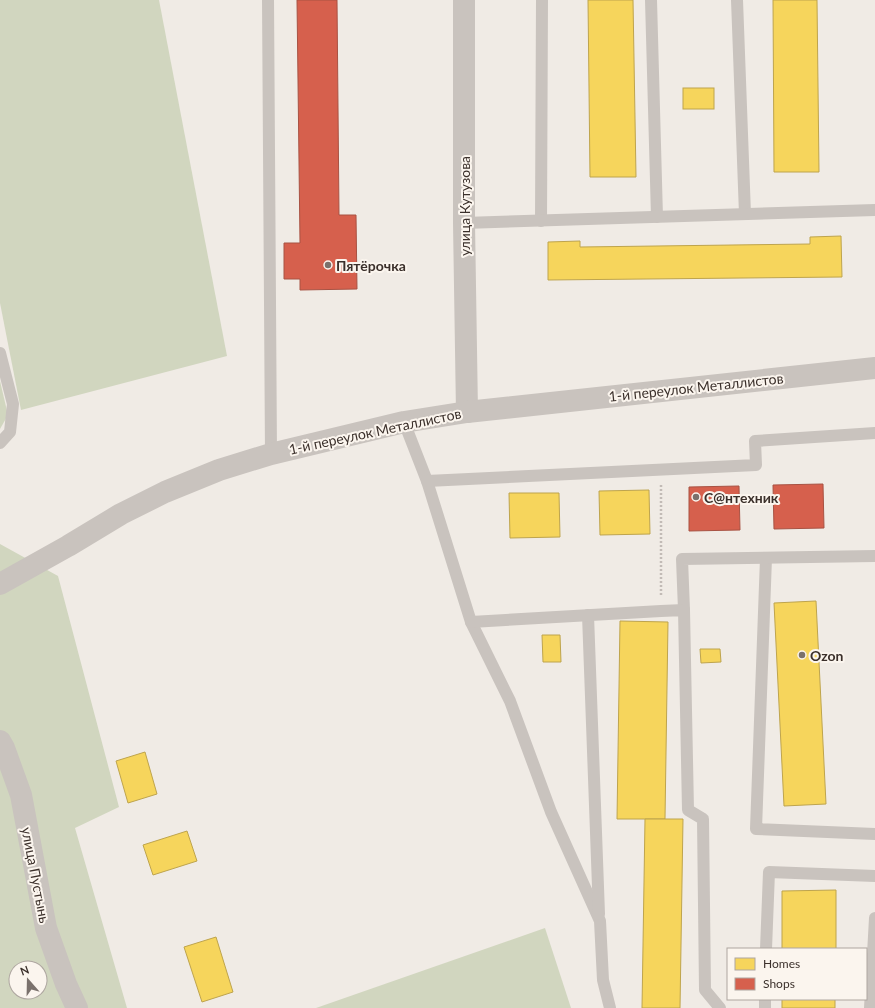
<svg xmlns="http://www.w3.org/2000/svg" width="875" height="1008" viewBox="0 0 875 1008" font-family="Lato,sans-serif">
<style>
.green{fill:#d1d6bf;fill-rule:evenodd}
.homes{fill:#f6d55c;stroke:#bea44d}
.shops{fill:#d6604d;stroke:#a85243}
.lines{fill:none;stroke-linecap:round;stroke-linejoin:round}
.path{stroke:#c2bbb6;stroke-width:2.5;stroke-dasharray:2 2;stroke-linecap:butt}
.service{stroke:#c9c3be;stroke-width:12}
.minor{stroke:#c9c3be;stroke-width:22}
.tertiary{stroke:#c9c3be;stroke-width:22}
.poi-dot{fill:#7a716c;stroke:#fbf5ee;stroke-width:1.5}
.labels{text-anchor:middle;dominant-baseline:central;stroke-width:4;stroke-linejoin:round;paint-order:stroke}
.street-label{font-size:14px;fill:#3b302b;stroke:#fbf5ee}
.poi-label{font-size:14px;font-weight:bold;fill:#3b302b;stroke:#fbf5ee;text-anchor:start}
</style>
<rect width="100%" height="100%" fill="#f0ebe5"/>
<g class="green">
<polygon points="0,0 159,0 227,356 21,410 0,303"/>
<polygon points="0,381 8,415 0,429"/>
<path d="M0 544 58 576 119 807 75 828 127 1008H0ZM16 968H40V992H16Z"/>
<polygon points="545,928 571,1008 316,1008"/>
</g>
<g class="homes">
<polygon points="588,0 633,0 636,177 590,177"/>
<polygon points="773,0 817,0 819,172 774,172"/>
<rect x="683" y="88" width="31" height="21"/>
<polygon points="841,236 842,277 548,280 548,242 580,241 580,247 810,244 810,237"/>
<polygon points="649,490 650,534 600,535 599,491"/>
<polygon points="509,493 559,493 560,537 510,538"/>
<polygon points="816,601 826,804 784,806 774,603"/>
<polygon points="620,621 668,622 665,819 617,819"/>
<polygon points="542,635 560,635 561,662 543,662"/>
<polygon points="700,649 720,649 721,662 701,663"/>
<polygon points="145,752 157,794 128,803 116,761"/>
<polygon points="645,819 683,819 680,1008 642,1008"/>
<polygon points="187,831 197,861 153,875 143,845"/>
<polygon points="836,890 836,949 782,949 782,891"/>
<polygon points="216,937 233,992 202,1002 184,947"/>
<rect x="782" y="999" width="53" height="9"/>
</g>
<g class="shops">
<polygon points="297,0 337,0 339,215 356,215 357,289 300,290 300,279 284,279 284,243 300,243"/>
<polygon points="823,484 824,528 774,529 773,485"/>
<polygon points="739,486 740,530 689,531 689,487"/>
</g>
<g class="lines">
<polyline class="path" points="661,485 661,596"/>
<g class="service">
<polyline points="268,0 271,454"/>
<polyline points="651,0 657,217"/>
<polyline points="737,0 745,214"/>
<polyline points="541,221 542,0"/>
<polyline points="464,223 875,210"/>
<polyline points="0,353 13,404 10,432 0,443"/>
<polyline points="404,422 427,481 471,622 510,701 551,812 600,921 603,980 610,1008"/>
<polyline points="427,481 756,465 755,441 875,433"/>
<polyline points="766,558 756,829 875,834"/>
<polyline points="684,610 682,559 875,556"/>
<polyline points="588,615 599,914"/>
<polyline points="471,622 661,611 684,610 688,810 703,819 705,990 720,1008"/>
<polyline points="766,949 769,872 875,876"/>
<polyline points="765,1008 765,999"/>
<polyline points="870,1008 875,918"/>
</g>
<g class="minor">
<polyline points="464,0 464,223 467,412"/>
<polyline points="0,741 4,748 21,795 46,928 66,984 77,1008"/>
</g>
<polyline class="tertiary" points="0,584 68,546 121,514 165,492 219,470 271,454 404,422 467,412 875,368"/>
</g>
<g class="poi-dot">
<circle cx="328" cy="265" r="4"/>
<circle cx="696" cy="497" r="4"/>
<circle cx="802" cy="655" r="4"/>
</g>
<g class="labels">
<g class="street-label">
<text transform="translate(464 206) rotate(-90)">улица Кутузова</text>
<text transform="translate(696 387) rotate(-6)">1-й переулок Металлистов</text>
<text transform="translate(375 431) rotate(-12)">1-й переулок Металлистов</text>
<text transform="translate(36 875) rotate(79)">улица Пустынь</text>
</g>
<g class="poi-label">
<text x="336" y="265">Пятёрочка</text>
<text x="704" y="497">С@нтехник</text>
<text x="810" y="655">Ozon</text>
</g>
</g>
<rect x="727" y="948" width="140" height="52" fill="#fbf5ee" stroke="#aea6a0"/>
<rect x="735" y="958" width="20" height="12" fill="#f6d55c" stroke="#aea6a0"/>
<text x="763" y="968" font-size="12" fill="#3b302b">Homes</text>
<rect x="735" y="978" width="20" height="12" fill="#d6604d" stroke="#aea6a0"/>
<text x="763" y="988" font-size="12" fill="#3b302b">Shops</text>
<g transform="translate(28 980) rotate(340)"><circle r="19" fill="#fbf5ee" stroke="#aea6a0"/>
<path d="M0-3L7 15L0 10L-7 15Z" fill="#7a716c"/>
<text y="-6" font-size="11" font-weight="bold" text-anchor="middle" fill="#3b302b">N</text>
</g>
</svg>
